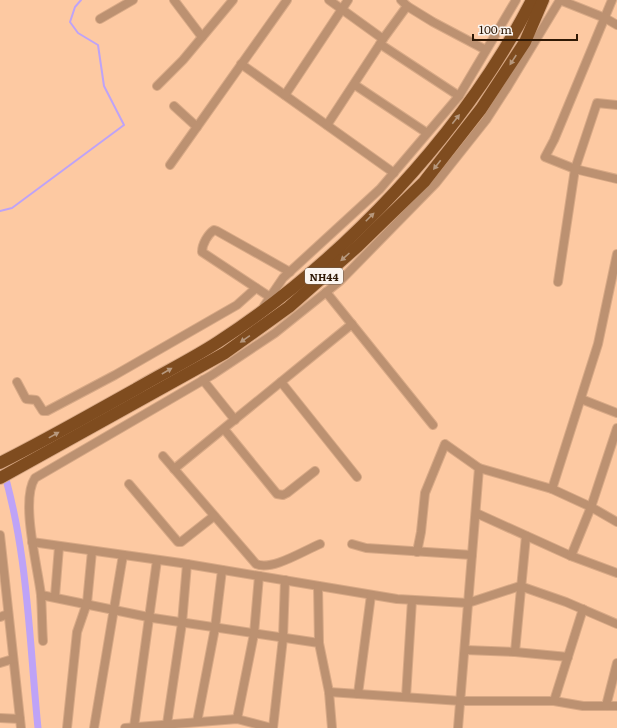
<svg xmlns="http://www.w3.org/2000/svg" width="617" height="728" viewBox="0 0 617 728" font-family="Literata,serif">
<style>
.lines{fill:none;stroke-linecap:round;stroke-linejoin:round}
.stream{stroke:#bea3f7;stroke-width:2}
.canal{stroke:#bea3f7;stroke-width:7}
.minor-casing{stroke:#d8a986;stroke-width:10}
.highway-casing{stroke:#d8a986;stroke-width:14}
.minor{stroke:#bc9171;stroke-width:8}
.highway{stroke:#7f4c1f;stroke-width:12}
.oneway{fill:#b7987d}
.labels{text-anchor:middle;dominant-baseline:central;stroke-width:4;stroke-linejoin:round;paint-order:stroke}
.shield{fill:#fbf5f0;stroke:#6d5b4c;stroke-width:1}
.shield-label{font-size:10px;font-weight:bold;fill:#301905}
</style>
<rect width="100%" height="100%" fill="#fdc9a2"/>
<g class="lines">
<polyline class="stream" points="0,211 12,208 124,125 104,86 98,45 78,33 70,22 75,7 81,0"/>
<path class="canal" d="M0 459C28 546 29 639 38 728"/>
<defs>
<g id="minor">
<polyline points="174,0 202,37"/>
<polyline points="329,0 383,39 380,44 459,96"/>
<polyline points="612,0 554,140 545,157 575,169 617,179"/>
<polyline points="407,6 433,22 486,50"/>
<polyline points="100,19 133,0"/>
<polyline points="383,39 407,6 401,0"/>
<polyline points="241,64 394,173"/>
<polyline points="355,85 427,133"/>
<polyline points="157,86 183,60 233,0"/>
<polyline points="285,95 348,0"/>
<polyline points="174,106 197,127"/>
<polyline points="327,125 380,44"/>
<polyline points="170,165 287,0"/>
<polyline points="558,282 575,169 597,103 617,105"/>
<polyline points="326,292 433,425"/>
<path d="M270 297 202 252C202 244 208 234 214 230L217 231 290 272"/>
<polyline points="264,306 283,278 380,189 459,96 516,0"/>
<polyline points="203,380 235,420"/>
<polyline points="17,382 26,399 36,400 43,411 47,411 115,375 237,305 256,288"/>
<polyline points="281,382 357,477"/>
<polyline points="581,399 617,413"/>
<polyline points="224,429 277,494 283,495 287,493 315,471"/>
<path d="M163 456 256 564C272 571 303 551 320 544"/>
<polyline points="174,469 352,324"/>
<polyline points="129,484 178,542 181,542 214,516"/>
<polyline points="552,489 591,507 617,428"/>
<polyline points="476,513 571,556 617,573"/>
<polyline points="0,535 21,728"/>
<polyline points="32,542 181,563 397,599 468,603 520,586 566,602 617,624"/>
<polyline points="352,544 366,548 472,555"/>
<polyline points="417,552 421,532 425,493 445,444 479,468"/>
<polyline points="571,556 591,507 617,522"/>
<polyline points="318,586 319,643"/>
<polyline points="41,595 153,618 319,643 329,692 332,728"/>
<polyline points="55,596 59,547"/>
<polyline points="0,617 8,614"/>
<path d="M43 641C42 626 42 610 41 595 38 568 20 500 35 478L212 375 275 333 340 281 436 183 486 120 508 86 560 0 605 18 617 25"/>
<polyline points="465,650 515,652 526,536"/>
<polyline points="515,652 568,657"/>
<polyline points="0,663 13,659"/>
<polyline points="329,692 461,701 554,701 583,706 617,706"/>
<polyline points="358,694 371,595"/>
<polyline points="406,697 412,600"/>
<polyline points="554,701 583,609"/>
<polyline points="606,706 617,663"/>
<polyline points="0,718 20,719"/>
<polyline points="237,719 254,634 259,576"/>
<polyline points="197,722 215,628 222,570"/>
<polyline points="167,724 182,623 187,564"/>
<polyline points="134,727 157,560"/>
<polyline points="67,728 77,632 87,603 92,551"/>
<polyline points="94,728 123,555"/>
<polyline points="125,728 237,719 272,728"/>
<polyline points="273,728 283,638 285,580"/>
<polyline points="458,728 479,468 552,489 598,344 617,254"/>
</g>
<g id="highway">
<path d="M0 463C46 440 91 414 136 389 163 373 192 359 218 342 343 261 464 133 532 0"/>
<polyline points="0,478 225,353 289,307 358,246 424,182 481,109 525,42 543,0"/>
</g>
</defs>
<use href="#minor" class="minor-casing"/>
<use href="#highway" class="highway-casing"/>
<use href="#minor" class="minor"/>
<use href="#highway" class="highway"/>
</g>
<defs><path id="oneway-solid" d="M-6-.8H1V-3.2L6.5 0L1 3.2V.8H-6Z"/></defs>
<g class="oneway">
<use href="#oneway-solid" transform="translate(513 60) rotate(123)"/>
<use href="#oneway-solid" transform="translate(456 119) rotate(-52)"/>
<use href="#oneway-solid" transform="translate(437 165) rotate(128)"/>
<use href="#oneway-solid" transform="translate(370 217) rotate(-45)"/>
<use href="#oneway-solid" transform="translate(345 257) rotate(138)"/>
<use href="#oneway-solid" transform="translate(245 339) rotate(145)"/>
<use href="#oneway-solid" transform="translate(167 371) rotate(-30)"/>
<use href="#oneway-solid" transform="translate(54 435) rotate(-29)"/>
</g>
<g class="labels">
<rect class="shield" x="305" y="268" width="38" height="16" rx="3"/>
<g class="shield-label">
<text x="324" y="276">NH44</text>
</g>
</g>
<path d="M473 34v6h104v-6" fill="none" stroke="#301905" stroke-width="2"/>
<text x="479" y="34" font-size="12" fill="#301905" stroke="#fbf5f0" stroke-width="3" paint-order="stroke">100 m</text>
</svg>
